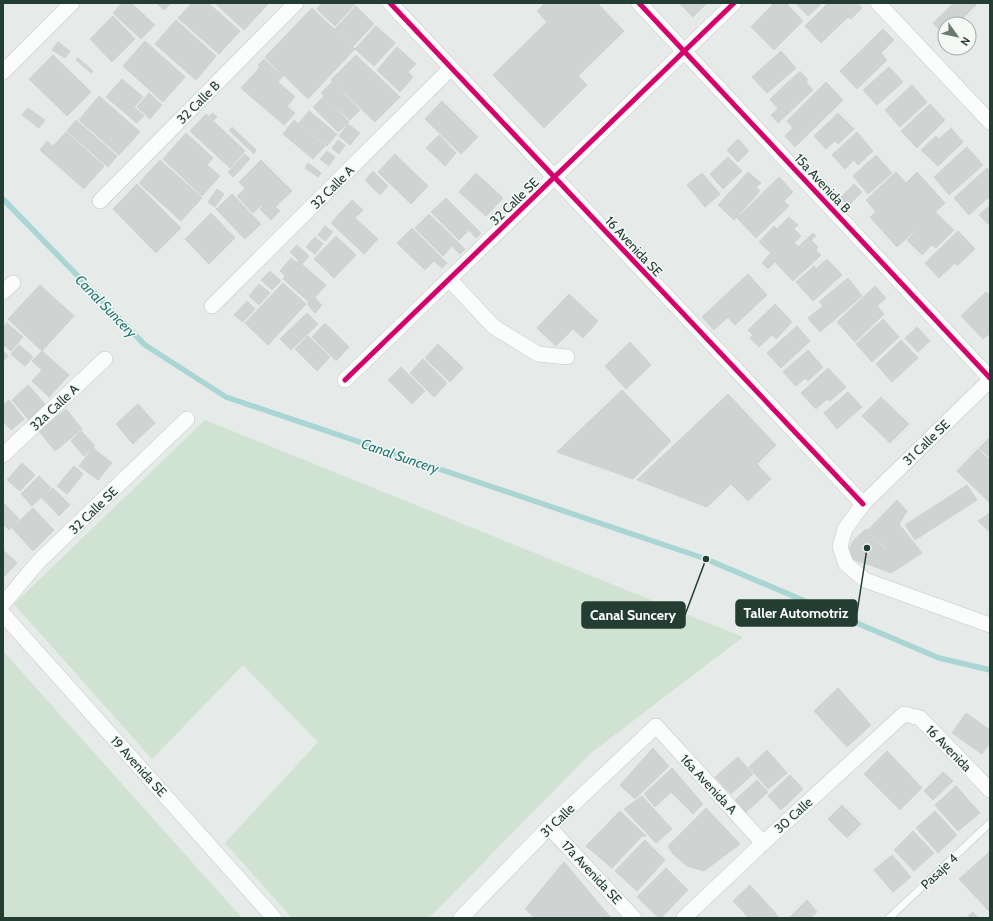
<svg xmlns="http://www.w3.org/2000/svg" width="993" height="921" viewBox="0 0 993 921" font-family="Cabin,sans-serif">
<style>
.green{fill:#d0e2d2}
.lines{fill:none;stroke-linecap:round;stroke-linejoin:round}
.stream{stroke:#a9d6d4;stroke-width:5.5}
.building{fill:#cfd3d1;stroke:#ced3d0}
.service-casing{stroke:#c3c7c5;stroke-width:8}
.minor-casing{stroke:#c3c7c5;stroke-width:16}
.service{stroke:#fbfcfc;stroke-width:7}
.minor{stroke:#fbfcfc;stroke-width:15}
.cycleway-casing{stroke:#f4f9f6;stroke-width:8}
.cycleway{stroke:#d6006c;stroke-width:5}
.labels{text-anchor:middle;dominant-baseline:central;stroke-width:3;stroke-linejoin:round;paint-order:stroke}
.street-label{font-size:13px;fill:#243d32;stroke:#f4f9f6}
.water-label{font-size:14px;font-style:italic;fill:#227574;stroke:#f4f9f6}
.leader{fill:none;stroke:#243d32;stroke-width:1.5}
.callout-dot{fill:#243d32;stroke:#f4f9f6;stroke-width:1.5}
.callout{fill:#243d32;stroke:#243d32;stroke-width:1.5}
.callout-label{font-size:14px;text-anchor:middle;font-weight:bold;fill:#fff}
</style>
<rect width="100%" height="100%" fill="#e6eae8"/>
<g class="green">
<polygon points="205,420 743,637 591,753 429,918 292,918 225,843 318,742 243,665 152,759 14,604"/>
<polygon points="3,651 242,918 3,918"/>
</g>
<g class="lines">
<polyline class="stream" points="3,199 145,345 226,397 706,559 939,658 990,670"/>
</g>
<g class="building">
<polygon points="122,3 131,3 155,25 141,39 113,13"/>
<polygon points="156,3 171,3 164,10"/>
<polygon points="192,3 208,3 240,31 219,54 178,18"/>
<polygon points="215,3 267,3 268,4 244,30"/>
<polygon points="322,3 356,3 335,26 317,9"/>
<polygon points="545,3 597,3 624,31 578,76 587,85 544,128 493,75 547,22 537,11"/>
<polygon points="679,3 707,3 693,17"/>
<polygon points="774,3 786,3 803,21 774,50 751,27"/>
<polygon points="796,3 822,3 808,16"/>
<polygon points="828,3 857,3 862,8 851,19 848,17 821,43 805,26"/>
<polygon points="954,3 978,3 957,24 945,24 945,36 933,23"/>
<polygon points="356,6 374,24 353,46 335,29"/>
<polygon points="312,8 355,49 334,71 291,30"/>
<polygon points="113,16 135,39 112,62 90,39"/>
<polygon points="176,20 216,56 196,80 155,44"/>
<polygon points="376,26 395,43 374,66 355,49"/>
<polygon points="883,29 894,40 881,53 887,60 857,89 840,71"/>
<polygon points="291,30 334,71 308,99 265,57"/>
<polygon points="145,41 185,77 163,102 123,66"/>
<polygon points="58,42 70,51 65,58 52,50"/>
<polygon points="397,47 416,64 408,72 413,77 400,92 377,70"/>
<polygon points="781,51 796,68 767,93 752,77"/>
<polygon points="53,55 91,92 67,116 29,79"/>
<polygon points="356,55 400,97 375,122 331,80"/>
<polygon points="78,58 93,71 91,73 76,60"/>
<polygon points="264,59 283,76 278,82 295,97 287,106 295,113 284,125 241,88 260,67 258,65"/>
<polygon points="889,67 903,82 877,105 863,90"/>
<polygon points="800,71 808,80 806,82 813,90 778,123 771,115 778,109 770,99"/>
<polygon points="122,79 143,97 134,107 144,116 137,123 106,97"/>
<polygon points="332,82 360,110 350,120 321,93"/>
<polygon points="826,82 843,100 795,147 785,136 793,128 787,121"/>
<polygon points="912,85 927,102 900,127 885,110"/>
<polygon points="149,93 162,105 150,119 137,107"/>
<polygon points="99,96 140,132 119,155 79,120"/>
<polygon points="324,96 349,122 338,132 313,107"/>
<polygon points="442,101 478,137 461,154 425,119"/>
<polygon points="930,104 945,120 917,148 901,131"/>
<polygon points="28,108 45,120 39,128 22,115"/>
<polygon points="309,111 337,134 327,146 299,123"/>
<polygon points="213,113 217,117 214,120 209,116"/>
<polygon points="838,113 854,129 838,144 835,141 826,149 814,136"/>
<polygon points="206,114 245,151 230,168 190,131"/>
<polygon points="76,120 117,156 108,167 67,131"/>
<polygon points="294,120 325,146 313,159 283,134"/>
<polygon points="348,124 360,133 350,145 339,136"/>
<polygon points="232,127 256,150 254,154 229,130"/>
<polygon points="951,128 963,142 938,166 921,150 936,136 939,139"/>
<polygon points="66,132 104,166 84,189 40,150 47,141 53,146"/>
<polygon points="857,132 873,151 858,165 854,160 845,169 832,155"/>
<polygon points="186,133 213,158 207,165 220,176 202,196 163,159"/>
<polygon points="439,135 456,153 445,166 426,148"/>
<polygon points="738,139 749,151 738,162 727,150"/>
<polygon points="338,140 345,145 339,154 332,148"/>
<polygon points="967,147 983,165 949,195 934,177"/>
<polygon points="327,151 335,157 329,166 320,159"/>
<polygon points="245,154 250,159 233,177 228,172"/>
<polygon points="395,154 428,186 411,204 378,172"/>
<polygon points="876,155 892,173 868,194 853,176"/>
<polygon points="728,157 742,171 723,189 710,174"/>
<polygon points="160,160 202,198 181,221 139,183"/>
<polygon points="261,160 292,191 275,207 280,211 271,220 260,209 263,207 239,182"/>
<polygon points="308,163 321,173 318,177 305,168"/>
<polygon points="987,168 990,171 990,196 969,215 954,198"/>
<polygon points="373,171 388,186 380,195 365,180"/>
<polygon points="748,172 761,183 756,187 760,191 734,220 718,205"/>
<polygon points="896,172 906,183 917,172 945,203 897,247 870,217 876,212 866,200"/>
<polygon points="476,173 503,198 486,216 459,192"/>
<polygon points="702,173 720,194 705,207 687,185"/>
<polygon points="779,177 793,192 784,201 789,206 756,238 737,218"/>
<polygon points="137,184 181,228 156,253 113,209"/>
<polygon points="854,184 862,192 848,206 840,198"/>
<polygon points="246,188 262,205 253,213 237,196"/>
<polygon points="217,189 224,194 215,207 208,202"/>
<polygon points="232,194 261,224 245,239 216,209"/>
<polygon points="446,198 481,233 476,238 469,230 459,240 431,212"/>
<polygon points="352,200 363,210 355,218 378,239 364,254 331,223"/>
<polygon points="990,205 990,226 979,215"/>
<polygon points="935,212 954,230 936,248 932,245 922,255 907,240"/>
<polygon points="211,213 235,238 209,264 185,239"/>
<polygon points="429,214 465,249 460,254 452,246 443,256 415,228"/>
<polygon points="789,217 798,225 794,229 801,236 768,269 762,263 771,253 759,242 774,226 777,229"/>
<polygon points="325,226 333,232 325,241 318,235"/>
<polygon points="412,228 447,263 442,268 434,261 425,270 397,243"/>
<polygon points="958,231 975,249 957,266 955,263 939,278 925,263"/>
<polygon points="813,233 816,236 811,240 818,247 816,250 821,255 793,281 775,262 795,243 798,247"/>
<polygon points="336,236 356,255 334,278 314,259"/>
<polygon points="315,237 323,244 315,254 306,247"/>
<polygon points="297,245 309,256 302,264 290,252"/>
<polygon points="291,258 297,263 285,276 280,271"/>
<polygon points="827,259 842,275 813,301 796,282 814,266 816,269"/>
<polygon points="298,261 326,285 310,303 283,279"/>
<polygon points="270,271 281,281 272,290 261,280"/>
<polygon points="748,274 767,295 735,325 728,317 714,330 702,317"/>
<polygon points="848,278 862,296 820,332 808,318 823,306 819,302"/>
<polygon points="283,283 306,304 268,345 245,323"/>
<polygon points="259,284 270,293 259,305 249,296"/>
<polygon points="40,285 74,316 42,351 8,319"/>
<polygon points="875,286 886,298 877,306 884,314 855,342 837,322"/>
<polygon points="986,292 990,296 990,333 983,339 961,316"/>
<polygon points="569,294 598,321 583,338 573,329 556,346 537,328"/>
<polygon points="314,297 322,305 315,313 307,304"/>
<polygon points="247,301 255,309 243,322 234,315"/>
<polygon points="775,304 792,322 776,339 772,335 759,347 750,338 753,335 748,330"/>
<polygon points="307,313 318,324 291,350 280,339"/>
<polygon points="883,319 899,337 872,362 856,344"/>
<polygon points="7,323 23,337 11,351 3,344 3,328"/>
<polygon points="325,323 349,347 336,361 312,337"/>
<polygon points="797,326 810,341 781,368 767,353"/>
<polygon points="917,327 930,341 918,352 905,338"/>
<polygon points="308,336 330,357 317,371 295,349"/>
<polygon points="901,340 918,358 892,382 876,364"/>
<polygon points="630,342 651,365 626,389 605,366"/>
<polygon points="438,344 463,368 450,382 425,358"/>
<polygon points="19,345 33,357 25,366 11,354"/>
<polygon points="808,350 823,367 808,381 805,378 796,386 783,372"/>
<polygon points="3,351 8,356 3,362"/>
<polygon points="42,351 69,375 49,397 32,381 42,370 32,361"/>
<polygon points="423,359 447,383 434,397 410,373"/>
<polygon points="401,367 425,391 412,404 388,380"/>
<polygon points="828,368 846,387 830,401 827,399 816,409 801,393"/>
<polygon points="28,385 46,405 29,420 12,400"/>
<polygon points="622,390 671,441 633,479 557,452"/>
<polygon points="848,392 862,407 837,429 824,413"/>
<polygon points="728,394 776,445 757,464 771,479 748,501 731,484 707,507 637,480"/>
<polygon points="881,397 909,424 890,443 862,416"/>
<polygon points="9,400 24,419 11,430 3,421 3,405"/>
<polygon points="138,404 155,423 133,444 116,424"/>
<polygon points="66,409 82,429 55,451 39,431"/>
<polygon points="81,431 95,446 84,456 71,441"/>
<polygon points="990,437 990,458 979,448"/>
<polygon points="93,448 112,463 98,480 79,466"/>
<polygon points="978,449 990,461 990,503 957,471"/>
<polygon points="22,463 35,475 20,491 7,480"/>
<polygon points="74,466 83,474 67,494 57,486"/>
<polygon points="39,476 51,488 32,506 21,494"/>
<polygon points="967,485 977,500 915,540 905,525"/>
<polygon points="53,488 70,505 59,516 42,498"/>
<polygon points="897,500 907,511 899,524 922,553 891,573 870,565 887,549 868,530"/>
<polygon points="3,502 19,519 9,530 3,524"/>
<polygon points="33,508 54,530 33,551 12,528"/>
<polygon points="990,513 990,532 978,521"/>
<polygon points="866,529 886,550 869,565 855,560 850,556 849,550 853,541"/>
<polygon points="3,550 17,563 3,578"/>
<polygon points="838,688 871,725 847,747 814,711"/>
<polygon points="966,713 990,730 990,742 982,754 952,733"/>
<polygon points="653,748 669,766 635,799 620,785"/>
<polygon points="767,750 787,773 768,789 749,767"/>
<polygon points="887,751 922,788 900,810 864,774"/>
<polygon points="738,757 753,774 731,794 715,777"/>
<polygon points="672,768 703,804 693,814 659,780"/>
<polygon points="943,772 953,781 933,800 924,791"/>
<polygon points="790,775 803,789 781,810 768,796"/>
<polygon points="659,780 671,792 655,807 644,794"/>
<polygon points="757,780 768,792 746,812 735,800"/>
<polygon points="956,786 980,813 958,831 935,805"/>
<polygon points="642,796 672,829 656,843 624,809"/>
<polygon points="842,805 861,824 847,838 828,819"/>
<polygon points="706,808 740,844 704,871 687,866 673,854 668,846"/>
<polygon points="620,811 646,836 642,836 612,868 586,846"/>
<polygon points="935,811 957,835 938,853 916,828"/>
<polygon points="913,831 934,853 914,871 894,850"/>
<polygon points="645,840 665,860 637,891 615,871"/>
<polygon points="990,851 990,859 986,855"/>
<polygon points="892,855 911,877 893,892 874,870"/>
<polygon points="986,855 990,859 990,912 959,879"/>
<polygon points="564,862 611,918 535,918 525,909"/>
<polygon points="666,868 688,890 661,918 659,918 637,897"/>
<polygon points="750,885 778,916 776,918 749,918 733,901"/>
<polygon points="807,900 817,912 810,918 789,918"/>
<polygon points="973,912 978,918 966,918"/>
</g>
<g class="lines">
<defs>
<polyline id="service" points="889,918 990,823"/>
<g id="minor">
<polyline points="390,3 863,504"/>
<polyline points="639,3 990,378"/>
<polyline points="878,3 990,122"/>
<polyline points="3,72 72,3"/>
<polyline points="100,201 296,3"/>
<polyline points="449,279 494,327 538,354 567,357"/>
<polyline points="3,292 13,283"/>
<polyline points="212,306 451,68"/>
<polyline points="345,380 734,3"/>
<polyline points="990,380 863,504 845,529 840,547 846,564 865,580 990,625"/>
<polyline points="3,455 105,359"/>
<polyline points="3,604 38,562 187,419"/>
<polyline points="3,614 274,918"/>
<polyline points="549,827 634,918"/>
<polyline points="461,918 549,827 656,726 763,843"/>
<polyline points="684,918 763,843 904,714 920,718 990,790"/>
</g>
</defs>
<use href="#service" class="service-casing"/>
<use href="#minor" class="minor-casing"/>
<use href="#service" class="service"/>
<use href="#minor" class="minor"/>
<defs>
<g id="cycleway">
<polyline points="390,3 863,504"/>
<polyline points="639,3 990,378"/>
<polyline points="345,380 734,3"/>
</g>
</defs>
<use href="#cycleway" class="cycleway-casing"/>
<use href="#cycleway" class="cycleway"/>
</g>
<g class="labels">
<g class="street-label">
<text transform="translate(198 102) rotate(-45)">32 Calle B</text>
<text transform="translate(823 183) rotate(47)">15a Avenida B</text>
<text transform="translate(332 187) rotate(-45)">32 Calle A</text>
<text transform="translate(514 201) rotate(-44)">32 Calle SE</text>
<text transform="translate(634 246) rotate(47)">16 Avenida SE</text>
<text transform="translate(54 407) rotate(-43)">32a Calle A</text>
<text transform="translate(926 442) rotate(-44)">31 Calle SE</text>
<text transform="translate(93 510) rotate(-44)">32 Calle SE</text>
<text transform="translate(949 748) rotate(46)">16 Avenida</text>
<text transform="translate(139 766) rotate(48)">19 Avenida SE</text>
<text transform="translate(709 784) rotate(47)">16a Avenida A</text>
<text transform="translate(793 815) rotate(-42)">30 Calle</text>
<text transform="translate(557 820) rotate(-44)">31 Calle</text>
<text transform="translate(939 871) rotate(-43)">Pasaje 4</text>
<text transform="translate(592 872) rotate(47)">17a Avenida SE</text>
</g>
<g class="water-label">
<text transform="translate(106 306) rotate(46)">Canal Suncery</text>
<text transform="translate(400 456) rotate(19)">Canal Suncery</text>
</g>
</g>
<path class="leader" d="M867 548L857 613M706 559L685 615"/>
<g class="callout-dot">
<circle cx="867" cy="548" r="4"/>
<circle cx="706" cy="559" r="4"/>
</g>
<g class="callout">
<rect x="736" y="600" width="121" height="26" rx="4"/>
<rect x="582" y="602" width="103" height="26" rx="4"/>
</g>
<g class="callout-label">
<text x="796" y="618">Taller Automotriz</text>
<text x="633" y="620">Canal Suncery</text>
</g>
<rect width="993" height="921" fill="none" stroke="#243d32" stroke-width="8"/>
<g transform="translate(957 36) rotate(123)"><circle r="19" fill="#f4f9f6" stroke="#a1aea8"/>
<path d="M0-3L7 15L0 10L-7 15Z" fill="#687a72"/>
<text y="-6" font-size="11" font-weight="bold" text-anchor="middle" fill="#243d32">N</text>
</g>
</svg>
